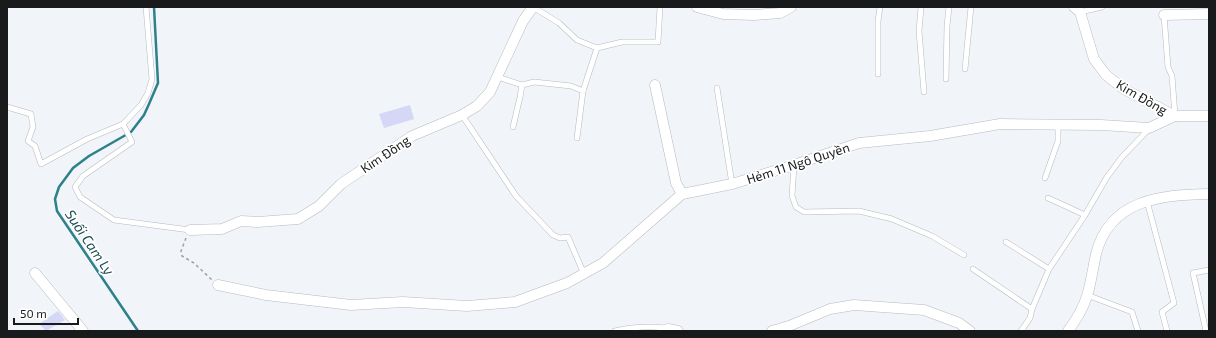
<svg xmlns="http://www.w3.org/2000/svg" width="1216" height="338" viewBox="0 0 1216 338" font-family="'Exo 2',sans-serif">
<style>
.lines{fill:none;stroke-linecap:round;stroke-linejoin:round}
.stream{stroke:#2d818a;stroke-width:2.5}
.building{fill:#d4d8f6}
.service-casing{stroke:#b7babe;stroke-width:6}
.minor-casing{stroke:#b7babe;stroke-width:11}
.path{stroke:#9fa1a4;stroke-width:1.5;stroke-dasharray:3 3;stroke-linecap:butt}
.service{stroke:#fff;stroke-width:5}
.minor{stroke:#fff;stroke-width:10}
.labels{text-anchor:middle;dominant-baseline:central;stroke-width:3.5;stroke-linejoin:round;paint-order:stroke}
.street-label{font-size:13px;fill:#191a1b;stroke:#fff}
.water-label{font-size:14px;font-style:italic;fill:#194b51;stroke:#fff}
</style>
<rect width="100%" height="100%" fill="#f1f4f8"/>
<g class="lines">
<polyline class="stream" points="138,331 57,211 55,199 59,187 73,168 89,156 131,132 144,115 149,104 158,83 154,7"/>
</g>
<g class="building">
<polygon points="410,105 414,119 384,128 379,114"/>
<polygon points="58,311 65,320 46,331 39,324"/>
</g>
<g class="lines">
<defs>
<g id="service">
<polyline points="533,7 559,23 577,40 597,48 622,42 658,42 660,7"/>
<polyline points="921,7 919,31 924,92"/>
<polyline points="1080,12 1102,7"/>
<polyline points="1164,15 1168,67 1172,76 1175,116"/>
<polyline points="965,69 971,7"/>
<polyline points="878,74 878,21 880,7"/>
<polyline points="498,77 522,85 534,82 571,86 583,91"/>
<polyline points="946,79 947,26 949,7"/>
<polyline points="717,88 732,184"/>
<polyline points="7,107 31,114 33,127 28,141 35,146 41,164 87,139 123,124 141,105 148,93 152,79 146,7"/>
<polyline points="462,115 516,196 553,235 560,238 568,237 584,274"/>
<polyline points="123,124 132,142 83,176 75,187 80,197 114,220 190,230"/>
<polyline points="513,127 520,97 522,85"/>
<polyline points="577,138 583,91 597,48"/>
<polyline points="794,165 792,196 796,207 804,212 859,211 892,219 932,236 964,255"/>
<polyline points="1045,178 1058,141 1058,125"/>
<polyline points="1048,198 1085,215"/>
<polyline points="1147,201 1174,303 1162,312 1167,331"/>
<polyline points="1006,242 1049,269"/>
<polyline points="973,269 1032,309"/>
<polyline points="1087,295 1132,312 1138,331"/>
<path d="M615 331C632 327 647 326 665 328"/>
<polyline points="1021,331 1030,318 1032,309 1049,269 1085,215 1107,177 1122,157 1149,129"/>
<polyline points="1206,331 1193,273 1209,270"/>
</g>
<g id="minor">
<polyline points="697,7 723,14 754,15 780,13 791,7"/>
<polyline points="1074,7 1080,12 1094,59 1106,75 1124,89 1175,116 1209,116"/>
<polyline points="1164,15 1209,14"/>
<polyline points="655,85 676,183 682,194"/>
<polyline points="190,230 222,229 241,221 258,222 298,219 319,206 341,184 412,136 462,115 477,106 490,92 523,21 533,7"/>
<polyline points="35,273 83,331"/>
<polyline points="218,285 266,295 351,305 403,302 467,306 515,302 567,283 603,263 682,194 732,184 794,165 859,143 930,136 1000,124 1101,125 1149,128 1175,116"/>
<polyline points="663,331 668,329 678,331"/>
<polyline points="772,331 789,326 830,309 854,305 924,310 959,323 970,331"/>
<path d="M1068 331C1076 320 1083 309 1087 296 1091 283 1093 268 1096 254 1110 199 1161 195 1209 194"/>
</g>
</defs>
<use href="#service" class="service-casing"/>
<use href="#minor" class="minor-casing"/>
<polyline class="path" points="186,238 181,251 182,256 194,263 212,280"/>
<use href="#service" class="service"/>
<use href="#minor" class="minor"/>
</g>
<g class="labels">
<g class="street-label">
<text transform="translate(1142 97) rotate(30)">Kim Đồng</text>
<text transform="translate(385 154) rotate(-34)">Kim Đồng</text>
<text transform="translate(798 163) rotate(-18)">Hẻm 11 Ngô Quyền</text>
</g>
<g class="water-label">
<text transform="translate(90 242) rotate(56)">Suối Cam Ly</text>
</g>
</g>
<rect width="1216" height="338" fill="none" stroke="#191a1b" stroke-width="16"/>
<path d="M14 318v6h64v-6" fill="none" stroke="#191a1b" stroke-width="2"/>
<text x="20" y="318" font-size="12" fill="#191a1b" stroke="#ffffff" stroke-width="3" paint-order="stroke">50 m</text>
</svg>
